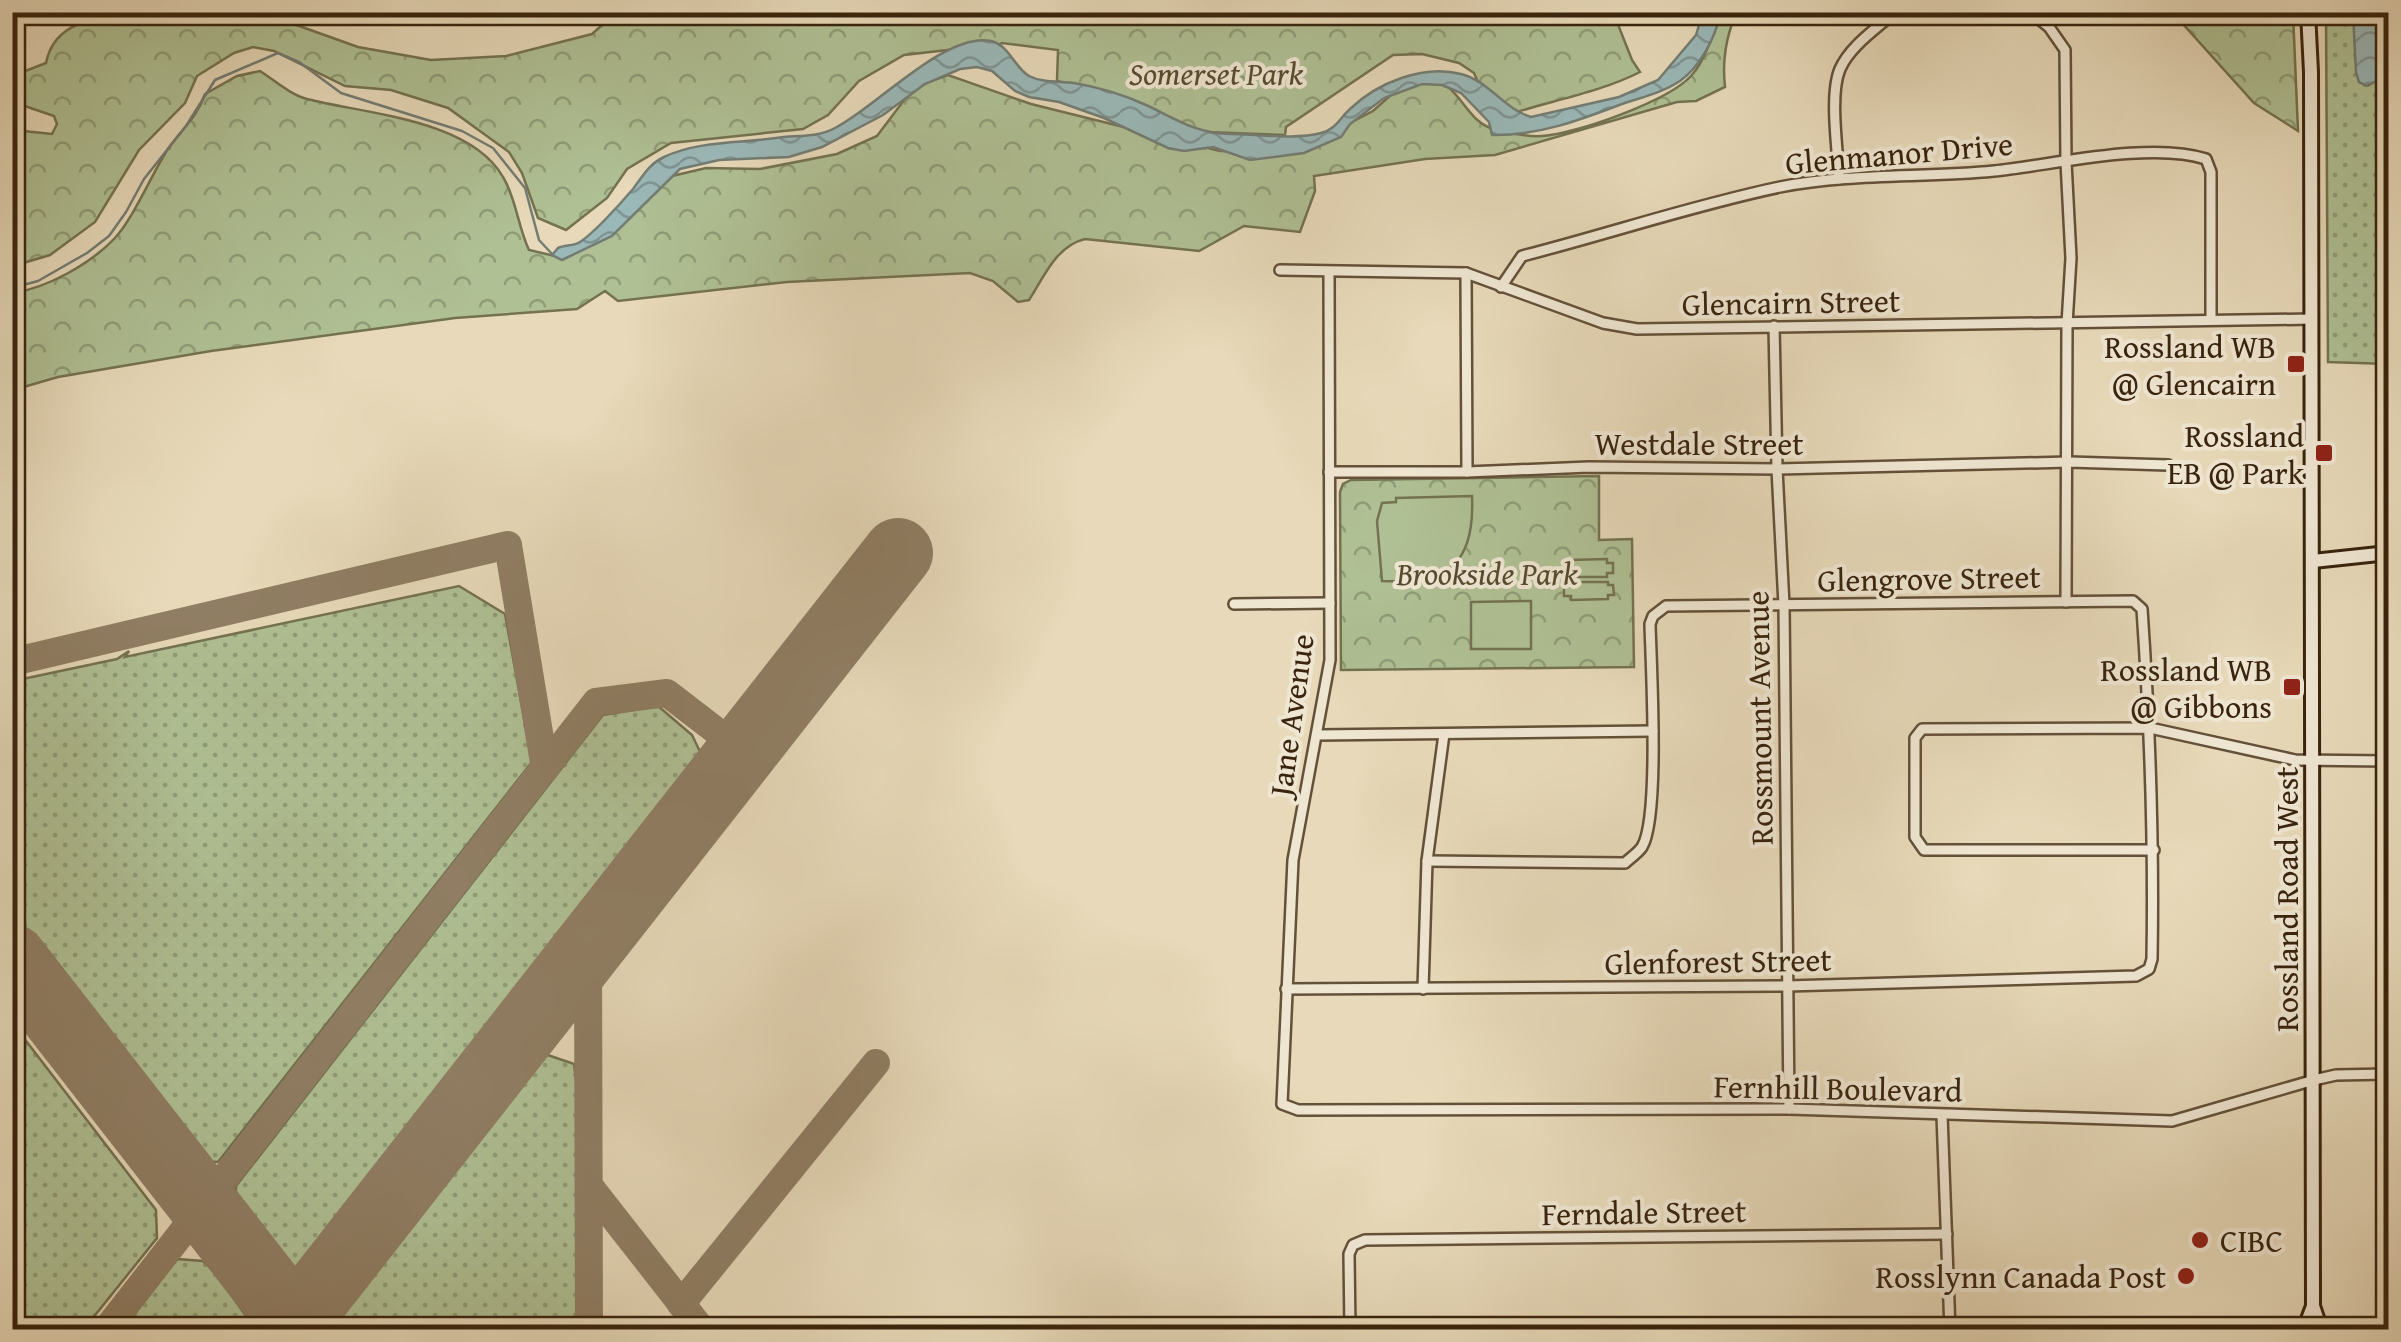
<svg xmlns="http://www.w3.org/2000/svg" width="2401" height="1342" viewBox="0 0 2401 1342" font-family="'Gentium Book Plus',serif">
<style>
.grass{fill:url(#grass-dots);stroke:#747251;stroke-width:2.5}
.forest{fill:url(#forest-crowns);stroke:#747251;stroke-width:2.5}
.garden{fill:#afc094;stroke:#747251;stroke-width:2.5}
.water{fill:url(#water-waves);stroke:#737d74;stroke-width:2.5}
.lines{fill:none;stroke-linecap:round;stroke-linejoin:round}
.stream{stroke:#737d74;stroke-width:2.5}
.taxiway{stroke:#907e64;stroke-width:28}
.runway{stroke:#907e64;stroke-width:70}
.street-casing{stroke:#645139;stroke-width:14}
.secondary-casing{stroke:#39240e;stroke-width:18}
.street{stroke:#efe6d2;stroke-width:9}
.secondary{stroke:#efe6d2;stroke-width:12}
.poi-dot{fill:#8f2418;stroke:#efe6d2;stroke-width:4}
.labels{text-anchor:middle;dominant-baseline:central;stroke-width:8;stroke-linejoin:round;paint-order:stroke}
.park-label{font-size:32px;font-style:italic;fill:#564b30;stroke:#efe6d2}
.street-label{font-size:32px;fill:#39240e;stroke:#efe6d2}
.poi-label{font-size:32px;fill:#39240e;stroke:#efe6d2;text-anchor:end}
</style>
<defs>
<pattern id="grass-dots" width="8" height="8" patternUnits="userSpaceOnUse" patternTransform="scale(2.5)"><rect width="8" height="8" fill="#afc094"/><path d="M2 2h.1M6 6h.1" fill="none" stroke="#8f9c77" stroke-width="1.8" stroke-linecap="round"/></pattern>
<pattern id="forest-crowns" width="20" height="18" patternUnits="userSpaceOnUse" patternTransform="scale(2.5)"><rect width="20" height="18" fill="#afc094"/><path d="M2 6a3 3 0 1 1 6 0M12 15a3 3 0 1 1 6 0" fill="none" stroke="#8f9c77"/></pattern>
<pattern id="water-waves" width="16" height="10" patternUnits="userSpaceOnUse" patternTransform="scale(2.5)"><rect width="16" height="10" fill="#9ab8b8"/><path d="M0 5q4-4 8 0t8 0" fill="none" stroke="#7f9594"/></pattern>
</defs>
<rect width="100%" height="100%" fill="#e7d9b9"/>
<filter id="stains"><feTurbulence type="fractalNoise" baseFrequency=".002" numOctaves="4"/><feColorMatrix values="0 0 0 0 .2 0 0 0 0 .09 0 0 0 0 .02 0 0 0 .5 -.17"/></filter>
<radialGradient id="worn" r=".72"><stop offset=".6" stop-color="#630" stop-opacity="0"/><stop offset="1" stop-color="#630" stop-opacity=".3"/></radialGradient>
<g class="grass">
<polygon points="2326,13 2388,13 2388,364 2328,362"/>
<polygon points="459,586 505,614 532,762 218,1162 191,1161 13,933 13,681 117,659 129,651 125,657"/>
<polygon points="658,706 692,735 703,758 299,1274 280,1274 235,1221 236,1186 603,715"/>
<polygon points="13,1024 156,1210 157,1238 84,1329 13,1329"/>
<polygon points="539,1052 574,1064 590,1191 586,1329 334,1329 330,1323 355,1282"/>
<polygon points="177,1259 203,1261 215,1272 251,1323 247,1329 123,1329"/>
</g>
<g class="forest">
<path d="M260 12 358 47 431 60 506 56 592 34 617 12H1613L1632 60 1640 72C1601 92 1550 101 1507 115L1489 107 1474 73 1459 63 1422 54 1393 55 1286 127 1285 135 1205 132 1187 127 1119 96 1057 81 1058 50 1002 43 987 50 965 48 904 55 859 81 828 115 803 129 671 143 627 169 607 198 566 230 538 218 522 173 509 152 448 108 391 90 345 86 274 51 253 47 234 53 197 76 185 103 139 150 95 222 50 255 13 266V130L52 134 57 124 54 116 13 102 12 76 46 63C50 43 61 31 79 24Z"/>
<path d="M1715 13H1736C1726 38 1722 60 1725 87L1696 101 1677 102 1495 155 1425 159 1314 176 1315 191 1300 232 1244 226 1199 251 1085 239C1056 246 1044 277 1029 300L1018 302 993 281 970 273 787 282 618 301 605 291 577 309 455 318 211 351 58 377 13 390V293C47 288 90 264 114 239 133 219 151 176 166 152 180 130 196 120 205 94L237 76 260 71C274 80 291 95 307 99 365 114 470 119 503 177 516 198 518 227 529 250L559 257 598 237 668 177 706 168 760 169 837 154 877 136 914 87 948 75 1031 104 1220 151 1294 152 1373 111 1400 87 1425 75C1431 78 1441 80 1446 85 1465 100 1470 123 1496 130 1509 133 1529 137 1542 136 1576 134 1668 101 1691 76 1704 62 1716 31 1715 13Z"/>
<polygon points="2173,13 2293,13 2298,131 2254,103"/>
<polygon points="1599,476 1599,540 1632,539 1634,667 1341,670 1340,492 1343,484 1351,480"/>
</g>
<g class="garden">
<path d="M1472 496C1475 565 1448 584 1382 581L1377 521 1382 503 1396 502V498Z"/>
<polygon points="1607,559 1607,563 1613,563 1613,573 1607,573 1607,577 1570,577 1570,573 1564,573 1564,564 1570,564 1570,560"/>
<polygon points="1571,582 1608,582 1608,585 1613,585 1614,595 1608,595 1608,599 1571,600 1571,596 1564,596 1564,586 1570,586"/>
<polygon points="1531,601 1531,649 1471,649 1471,602"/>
</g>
<g class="water">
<path d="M1698 13 1720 15C1715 38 1700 67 1680 81 1662 93 1642 97 1622 104 1580 120 1538 136 1492 135L1489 122 1461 93 1442 85 1422 84 1384 98 1350 124 1341 137 1304 153 1250 160 1213 147 1184 151 1168 148 1104 118 1059 102 1029 97 1015 91 992 71 977 67 960 69 925 84 883 115 822 147 789 157 719 160 680 169 612 236 562 260 552 255 558 248C565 245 574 246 580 242 594 233 622 202 633 189 643 176 649 164 664 157 697 141 740 143 776 138 795 135 817 138 835 128 874 109 946 31 991 41 1009 45 1014 67 1029 76 1043 83 1059 81 1074 83 1098 87 1124 95 1146 105 1176 119 1197 134 1231 134 1259 134 1294 140 1321 133 1335 130 1340 118 1350 109 1377 83 1423 64 1461 74 1489 81 1504 109 1531 117L1619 97 1658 80 1696 35 1700 22Z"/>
<path d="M2353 13H2388C2389 40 2397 74 2367 86L2359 82 2356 72Z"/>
</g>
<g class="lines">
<g class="stream">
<polyline points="12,288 38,281 87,253 109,236 126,212 144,179 186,126 215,80 278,53 299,62 341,93 462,131 493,148 525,188 539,240 553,255"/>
<polyline points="987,1323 1000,1330"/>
</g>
<g class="taxiway">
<polyline points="12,662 508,545 545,769"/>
<polyline points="588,950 589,1330"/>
<polyline points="590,1187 702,1330"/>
<polyline points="681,1304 876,1063"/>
<polyline points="106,1330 596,702 667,693 719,733 736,762"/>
</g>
<g class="runway">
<polyline points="12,959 301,1330"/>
<polyline points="289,1330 898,553"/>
</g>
<defs>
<g id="street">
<polyline points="2030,12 2049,27 2065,50 2066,162 2071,258 2067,324 2066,602"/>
<path d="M1839 179C1838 150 1829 95 1840 69 1850 46 1876 29 1895 12"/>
<polyline points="1280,270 1466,273 1603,323 1637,329 2312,319"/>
<polyline points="1329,272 1330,660 1293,860 1282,1104 1298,1110 1789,1109 2172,1121 2314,1080 2336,1075 2388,1074"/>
<polyline points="1466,273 1467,472"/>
<path d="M1501 287 1522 256C1608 234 1694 205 1780 187 1851 173 1923 178 1994 171 2053 165 2150 141 2206 159L2211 172V319"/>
<polyline points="1774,326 1777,469 1784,605 1789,1109"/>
<polyline points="1329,472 1467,472 1589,467 1777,469 2069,462 2168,465"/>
<polyline points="1234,604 1330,603"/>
<polyline points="1318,735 1653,731"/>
<polyline points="2154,850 1924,850 1915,837 1915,738 1922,729 2150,728 2295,760 2388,761"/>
<path d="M1286 989 1787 986 2136 976 2149 969 2152 959C2154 842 2150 726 2142 609L2133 601 1666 606 1653 616 1650 624C1651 665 1660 818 1642 847 1638 853 1630 858 1625 863L1427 861"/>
<polyline points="1423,989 1427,861 1444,734"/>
<polyline points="1942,1115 1950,1330"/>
<polyline points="1350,1330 1349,1254 1353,1245 1365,1240 1947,1234"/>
</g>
<g id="secondary">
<polyline points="2308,12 2311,72 2313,1306 2321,1330"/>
<polyline points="2313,561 2388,553"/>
<polyline points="2304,1330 2313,1306"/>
</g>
</defs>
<use href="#street" class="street-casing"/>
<use href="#secondary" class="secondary-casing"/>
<use href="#street" class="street"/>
<use href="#secondary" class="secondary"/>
</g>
<g class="poi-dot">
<rect x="2286" y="354" width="20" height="20" rx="5"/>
<rect x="2314" y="443" width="20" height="20" rx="5"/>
<rect x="2282" y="677" width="20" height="20" rx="5"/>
<circle cx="2200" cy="1240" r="10"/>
<circle cx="2186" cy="1276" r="10"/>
</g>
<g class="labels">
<g class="park-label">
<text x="1216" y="73">Somerset Park</text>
<text x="1487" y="573">Brookside Park</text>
</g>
<g class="street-label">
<text transform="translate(1899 153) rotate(-5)">Glenmanor Drive</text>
<text transform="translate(1791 302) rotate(-1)">Glencairn Street</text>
<text x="1699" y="443">Westdale Street</text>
<text transform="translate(1929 578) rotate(-1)">Glengrove Street</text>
<text transform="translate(1291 715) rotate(-82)">Jane Avenue</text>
<text transform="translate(1759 718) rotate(-91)">Rossmount Avenue</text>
<text transform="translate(2286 899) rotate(-90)">Rossland Road West</text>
<text transform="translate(1718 961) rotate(-1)">Glenforest Street</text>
<text transform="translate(1838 1088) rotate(1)">Fernhill Boulevard</text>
<text transform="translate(1644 1212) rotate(-1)">Ferndale Street</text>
</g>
<g class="poi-label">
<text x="2276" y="346">Rossland WB<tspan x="2276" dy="37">@ Glencairn</tspan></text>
<text x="2304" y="435">Rossland<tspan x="2304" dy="37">EB @ Park</tspan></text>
<text x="2272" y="669">Rossland WB<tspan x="2272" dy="37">@ Gibbons</tspan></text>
<text x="2220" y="1240" text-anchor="start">CIBC</text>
<text x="2166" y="1276">Rosslynn Canada Post</text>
</g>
</g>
<rect width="2401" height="1342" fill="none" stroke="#e7d9b9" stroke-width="50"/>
<rect x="15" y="15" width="2371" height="1312" fill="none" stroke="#39240e" stroke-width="5"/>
<rect x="25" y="25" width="2351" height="1292" fill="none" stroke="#39240e" stroke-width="2.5"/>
<rect width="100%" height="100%" filter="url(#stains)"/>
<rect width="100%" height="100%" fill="url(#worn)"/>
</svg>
